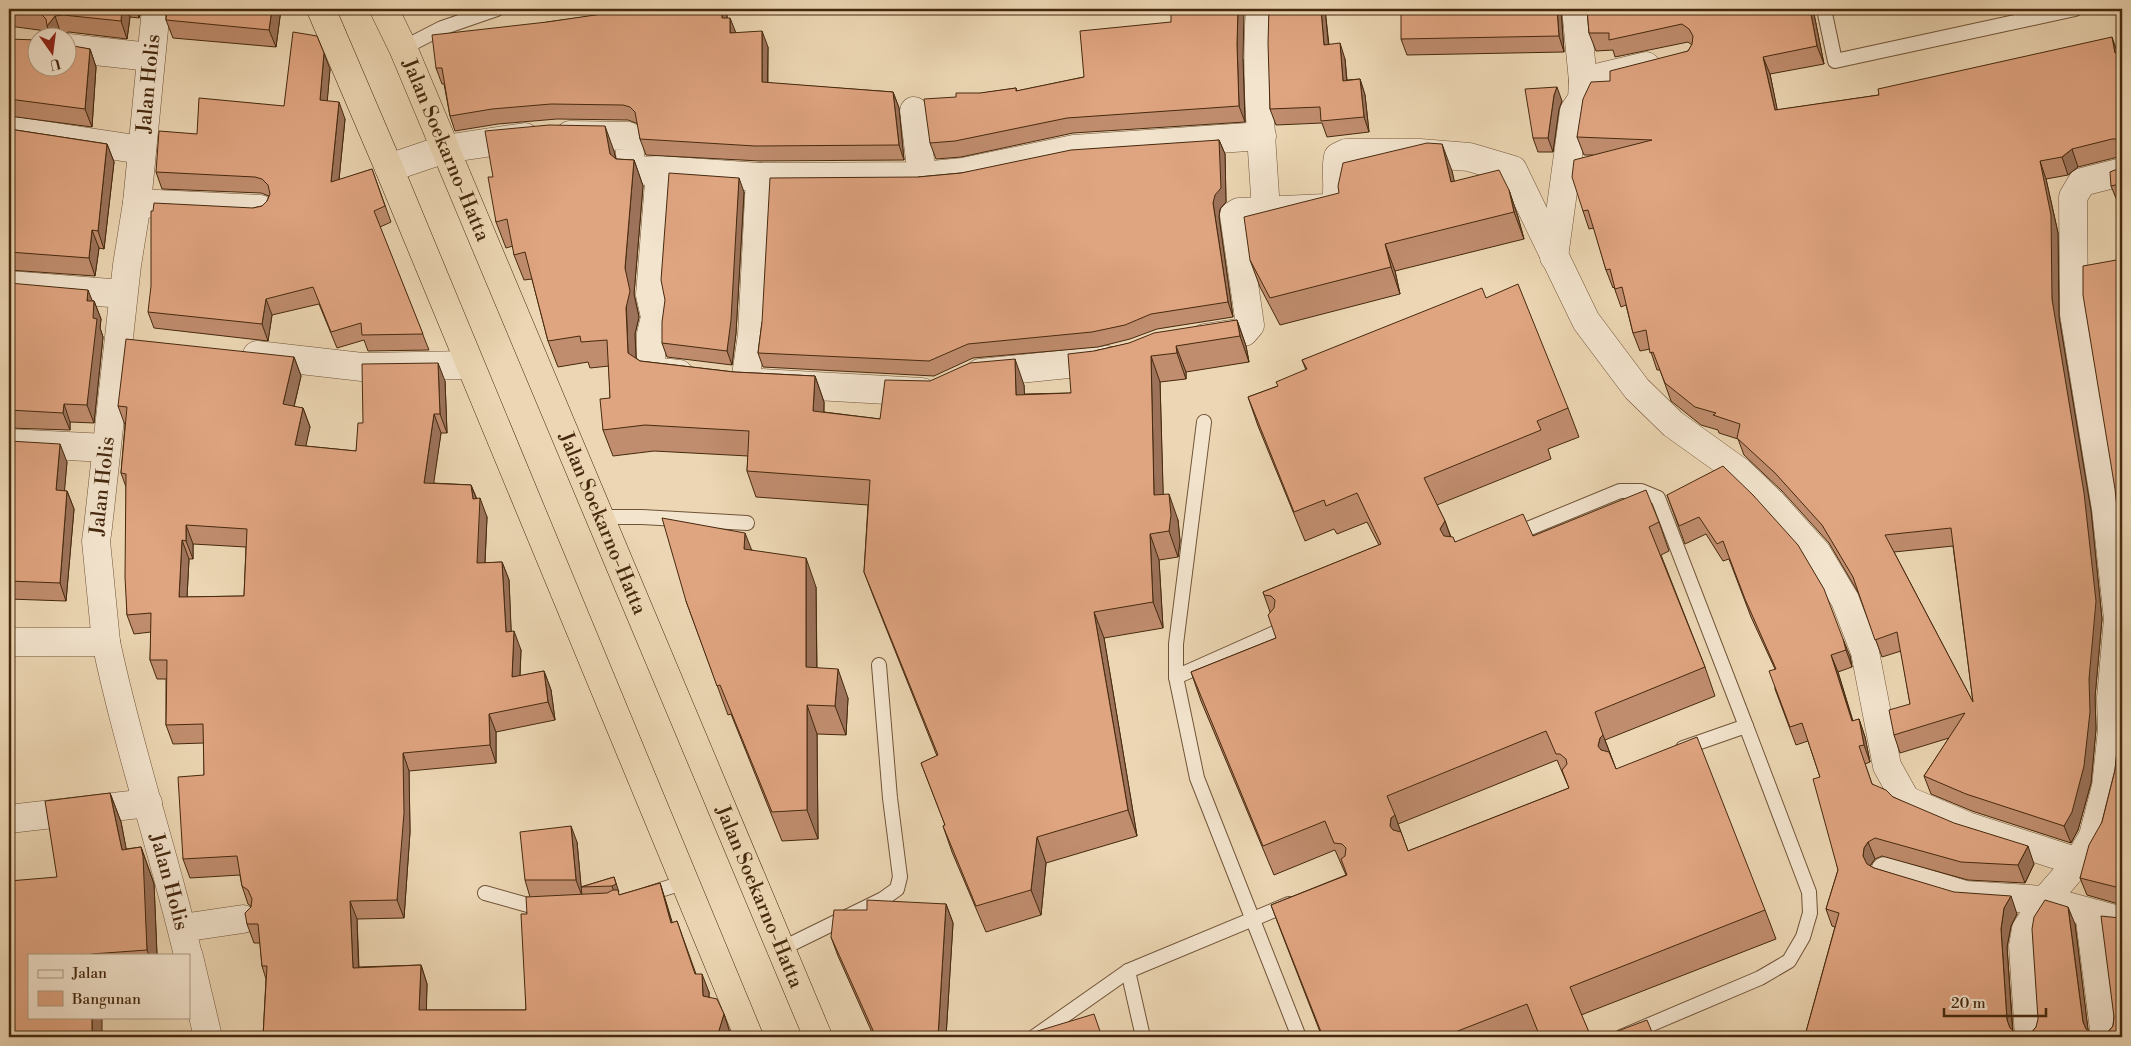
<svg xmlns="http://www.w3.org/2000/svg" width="2131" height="1046" viewBox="0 0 2131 1046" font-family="'Libre Bodoni',serif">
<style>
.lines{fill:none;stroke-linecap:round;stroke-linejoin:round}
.service-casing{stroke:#705437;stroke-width:16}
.minor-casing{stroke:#705437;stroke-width:29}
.tertiary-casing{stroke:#705437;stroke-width:29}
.trunk-casing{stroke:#46290e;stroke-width:29}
.service{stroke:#f3e4ce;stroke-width:14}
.minor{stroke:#f3e4ce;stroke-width:28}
.tertiary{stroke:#f3e4ce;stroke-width:28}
.trunk{stroke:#ecd6b3;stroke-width:28}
.wall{fill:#c08d6e;stroke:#46290e;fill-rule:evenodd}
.shaded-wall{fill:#9c735a;stroke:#46290e}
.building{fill:#dfa480;stroke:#46290e;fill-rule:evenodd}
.labels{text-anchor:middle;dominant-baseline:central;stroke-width:5;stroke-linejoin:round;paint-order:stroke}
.street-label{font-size:20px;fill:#46290e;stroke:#f3e4ce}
</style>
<rect width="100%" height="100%" fill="#ecd6b3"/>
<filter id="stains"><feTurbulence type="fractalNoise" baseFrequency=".004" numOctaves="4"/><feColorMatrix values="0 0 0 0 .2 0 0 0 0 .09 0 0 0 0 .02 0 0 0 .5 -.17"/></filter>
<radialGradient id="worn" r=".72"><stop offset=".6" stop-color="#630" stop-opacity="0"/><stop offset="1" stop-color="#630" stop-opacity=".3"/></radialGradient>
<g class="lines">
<defs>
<g id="service">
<polyline points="1824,9 1835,61 2075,9"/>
<polyline points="403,48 442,28 497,9"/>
<polyline points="1204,422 1176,644 1176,677 1197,778 1299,1037"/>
<polyline points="599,517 642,517 747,523"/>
<polyline points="1513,535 1620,491 1641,491 1658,498 1746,726"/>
<polyline points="1176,677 1277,632"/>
<polyline points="485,893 535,907 544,906"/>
<polyline points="645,895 685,882"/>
<polyline points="781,949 883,899 897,889 900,877 890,798 879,665"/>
<polyline points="1128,971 1143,1037"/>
<polyline points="1034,1037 1128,971 1289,904"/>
<polyline points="1621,1037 1760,978 1789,961 1803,937 1810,913 1809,892 1746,726 1683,748"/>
</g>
<g id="minor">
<path d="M1260 9C1255 75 1262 145 1266 211"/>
<polyline points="68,48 150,57"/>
<polyline points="1583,81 1646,66"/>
<polyline points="914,111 922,176"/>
<polyline points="9,130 142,150"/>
<polyline points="570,135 628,136 632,171 660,170 650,295 655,317 651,334 651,371 679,374"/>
<polyline points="389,168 445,149 525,137"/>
<polyline points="660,170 760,177 922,176 963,172 1074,149 1262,136"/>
<polyline points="760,177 752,335 745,382 922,392"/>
<polyline points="137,203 260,209"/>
<polyline points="1554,257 1574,111 1582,99 1583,81 1576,9"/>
<polyline points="9,285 123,294"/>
<path d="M1204 338 1244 332 1250 325 1234 215 1239 212 1326 208 1334 206C1341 191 1334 173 1338 157L1346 153H1420L1469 157 1513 170 1586 321 1637 389 1673 424 1740 472 1771 502 1817 553 1845 600 1865 652 1887 766 1906 800 1967 826 2078 862"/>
<polyline points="257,355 362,367 470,365"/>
<polyline points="980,373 1107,360"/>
<polyline points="9,443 106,448"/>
<path id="s1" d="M106 642C128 747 163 850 188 955"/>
<polyline points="9,819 148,803"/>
<polyline points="1885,871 1965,895 2045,900 2122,921"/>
<polyline points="2089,913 2105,1037"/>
<polyline points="182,928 243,919"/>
<polyline points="189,957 208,1037"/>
<polyline points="2029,1037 2023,946 2026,929 2045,900 2078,862 2093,836 2106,786 2112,730 2111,698 2118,619 2106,509 2074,314 2073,197 2082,182 2122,172"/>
</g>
<g id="tertiary">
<path id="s2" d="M9 642H106L96 541 98 527 127 265 137 203 156 9"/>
</g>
<g id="trunk">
<polyline points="321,9 389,168 749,1037"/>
<path id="s3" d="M384 9 403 48 818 1037"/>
</g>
</defs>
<use href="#service" class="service-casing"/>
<use href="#minor" class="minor-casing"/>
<use href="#tertiary" class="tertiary-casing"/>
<use href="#trunk" class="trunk-casing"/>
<use href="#service" class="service"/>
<use href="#minor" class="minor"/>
<use href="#tertiary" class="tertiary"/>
<use href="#trunk" class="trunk"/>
</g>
<g class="wall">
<polygon points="9,9 142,9 139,18 130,17 127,39 69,32 61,34 51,38 50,35 46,31 9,26"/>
<polygon points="166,9 281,9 276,47 173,38 166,20"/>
<polygon points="644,9 725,9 727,15 727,18 736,33 768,47 768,83 893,92 899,108 904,160 760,161 646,155 640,139 638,124 636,123 628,120 557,119 498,124 455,131 450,116 444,84 442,84 436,68 547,22"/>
<polygon points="1269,9 1325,9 1329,45 1345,59 1347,80 1360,79 1365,95 1369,132 1327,137 1322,123 1276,125 1270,109"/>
<polygon points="1561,9 1564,52 1407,55 1401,39"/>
<path d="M1587 9H1813L1824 64 1770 74 1777 110 1879 95 2122 52V157H2118L2078 167 2068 175 2046 179 2058 233 2059 317 2091 511 2102 619 2095 697 2096 729 2091 783 2078 830 2071 843 1972 811 1931 794 1924 776 1949 738 1900 753 1894 735 1910 704 1901 651 1882 657 1859 594 1829 543 1782 491 1744 455 1738 439 1719 433 1718 430 1701 425 1671 401 1660 370H1657L1650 349 1640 351 1633 333 1626 305 1621 307 1614 287 1613 288 1606 270 1594 228 1589 229 1583 211 1593 155H1584L1577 137 1610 81 1688 51 1692 45 1688 42 1615 57 1613 50 1596 51 1589 33ZM1953 546 1973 702 1894 552Z"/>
<polygon points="1171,22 1243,59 1245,122 1073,133 961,157 936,159 930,143 956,97 1016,88 1017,91 1084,77"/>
<polygon points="9,39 90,49 96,67 92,127 9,116"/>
<polygon points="330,69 327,101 345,119 339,180 372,169 391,222 380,227 429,350 368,351 364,340 337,348 319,304 272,315 268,341 154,328 148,312 253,208 262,206 267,201 269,196 261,193 162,189 156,172 197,134 284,106"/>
<polygon points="1562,101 1559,109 1553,152 1538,152 1533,138"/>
<polygon points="9,129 107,144 114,162 104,249 99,248 95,276 9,270"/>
<polygon points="1219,140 1225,154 1226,202 1220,209 1219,217 1233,317 1157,329 1130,339 1098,347 973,358 934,376 763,367 758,353 762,322 918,177 961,173"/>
<polygon points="614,151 616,159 634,160 643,186 634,294 639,317 635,334 636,358 640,361 734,372 815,376 824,402 824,412 880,419 1024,385 1024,394 1071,393 1094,351 1237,320 1246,346 1249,362 1186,372 1186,379 1160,382 1163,495 1178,520 1180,541 1178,557 1159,560 1163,628 1104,638 1137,836 1046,863 1041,915 986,932 952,852 943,826 945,825 921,763 937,756 874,598 864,572 868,505 756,497 747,471 748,456 654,451 613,456 603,430 610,398 609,366 590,368 588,362 558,367 548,341 532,279 524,280 514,255 513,246 506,248 496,222 493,177"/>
<polygon points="2122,167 2122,203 2118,203 2111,186"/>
<polygon points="1452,171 1454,182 1509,190 1518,217 1524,239 1395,271 1400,294 1280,325 1260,287 1250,260"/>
<polygon points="744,192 736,333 732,365 667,357 662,343"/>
<polygon points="9,283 94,301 101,319 100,328 103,337 94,423 70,422 70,430 9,428"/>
<path d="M1486 298 1568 408 1579 437 1548 449 1551 459 1437 505 1445 521 1451 537 1455 542 1533 536 1659 522 1669 551 1661 555 1705 667 1715 696 1605 740 1616 769 1765 910 1776 939 1581 1015 1591 1037H1539L1537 1033 1525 1037H1322L1282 934 1271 905 1346 875 1335 850 1274 875 1201 701 1191 672 1276 638 1270 612 1263 592 1379 545 1367 522 1337 534 1334 529 1305 541 1258 426 1248 397 1278 386 1306 370 1302 360ZM1557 760 1569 788 1408 851 1398 824Z"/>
<path d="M294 357 301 376 294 407 303 408 310 427 305 446 356 451 363 423 445 381 447 433H441L433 483 471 485 477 499 487 517 485 563 502 562 509 580 511 632 521 650 520 676 544 671 551 690 555 720 496 732V763L409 771 410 832 404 918 357 919 359 967 421 965 427 984 426 1010H526L527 914 530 897 525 880 577 842 581 887 614 877 619 895 660 883 666 902 672 923 677 921 696 974 709 992V997L724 1014 730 1033 263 1037 266 979 262 966 260 943H254L247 924 251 906 248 904 242 886 240 875 190 878 183 859 204 775V743L173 744 166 725V679H157L150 660 151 632 134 634 127 615 126 487 121 473 125 425 118 406ZM193 544 246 547 244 596 187 597 189 559H193Z"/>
<polygon points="9,441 67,462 64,491 67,491 74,509 66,601 9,599"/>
<polygon points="1667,495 1753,495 1850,656 1852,667 1838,672 1853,721 1859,719 1865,737 1870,762 1865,764 1872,784 1893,797 2034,864 2025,883 1968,880 1882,856 1875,859 1870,866 1874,868 2017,914 2011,926 2007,947 2013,1031 2016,1033 2024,1035 2031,1033 2036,1027 2075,924 2088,1031 2093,1034 2100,1035 2108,1032 2113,1026 2114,1017 2120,918 2122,1037 1808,1036 1806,1032 1835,927 1832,926 1826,909 1838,870 1820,777 1808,741 1796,745 1775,689 1775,669 1751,617 1729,559 1723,561 1706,534 1685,544"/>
<polygon points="752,550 816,587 817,668 848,698 846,735 817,734 818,839 782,841 731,714 728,715 686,601"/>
<polygon points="2122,657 2122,905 2087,895 2080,878 2102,822 2115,770 2121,714"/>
<polygon points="110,793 121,822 126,849 141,847 151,875 154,884 157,955 29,955 57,877"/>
<polygon points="946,904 953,923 946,1037 874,1037 838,956 831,937 867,910"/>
</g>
<g class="shaded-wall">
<polygon points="122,9 127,9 130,17 127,39 121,21"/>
<polygon points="136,9 142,9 139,18"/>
<polygon points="272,9 281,9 276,47 269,30"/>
<polygon points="722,9 725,9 727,15 727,34 722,18"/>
<polygon points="1238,9 1244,9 1243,59 1245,122 1239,106 1237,44"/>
<polygon points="1321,9 1325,9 1330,61 1324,45"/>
<polygon points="1557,9 1561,9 1564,52 1559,36"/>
<polygon points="1810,9 1813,9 1824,64 1817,46"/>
<polygon points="55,16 61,34 58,38 51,38 47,26"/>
<polygon points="730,18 736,33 730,33"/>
<polygon points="762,31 768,47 767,98 762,82"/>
<polygon points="2112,37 2118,54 2115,53"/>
<polygon points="1340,43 1345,59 1348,96 1343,81"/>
<polygon points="90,49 96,67 92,127 85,109"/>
<polygon points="324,53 330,69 326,116 320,100"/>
<polygon points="1763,57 1770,74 1781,128 1775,110"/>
<polygon points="1360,79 1365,95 1369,132 1364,117"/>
<polygon points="1557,87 1562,101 1559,109 1553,152 1548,138 1554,95"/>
<polygon points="893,92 899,108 904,160 899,145"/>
<polygon points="339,102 345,119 337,199 331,182"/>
<polygon points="605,126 614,151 620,180 610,154"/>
<polygon points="1219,140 1225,154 1226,202 1220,209 1219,217 1233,317 1228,302 1213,203"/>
<polygon points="107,144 114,162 104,249 98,231"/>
<polygon points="1442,144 1452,171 1461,210 1451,182"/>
<polygon points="2072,149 2078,167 2068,175 2062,157"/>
<polygon points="634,160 643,186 634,294 639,317 635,334 637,379 628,353 625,268"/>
<polygon points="2040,161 2046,179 2058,233 2059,317 2091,511 2102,619 2095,697 2096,729 2091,783 2078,830 2071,843 2064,826 2089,679 2052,299"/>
<polygon points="739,178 744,192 736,333 732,365 727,351"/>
<polygon points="1509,190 1518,217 1524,239 1514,212"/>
<polygon points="92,230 99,248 95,276 89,258"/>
<polygon points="1385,244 1395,271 1400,294 1391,267"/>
<polygon points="88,290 94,305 94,301 101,319 100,328 103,337 94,423 87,405 87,301"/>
<polygon points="266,299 272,315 268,341 262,324"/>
<polygon points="1237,320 1246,346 1249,362 1240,336"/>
<polygon points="1176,346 1186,372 1186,379 1177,353"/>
<polygon points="1151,356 1160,382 1164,521 1154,495"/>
<polygon points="294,357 301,376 290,423 283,404"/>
<polygon points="1015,359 1024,385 1026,421 1016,395"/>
<polygon points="438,363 445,381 447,433 440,414"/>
<polygon points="815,376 824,402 823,437 813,411"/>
<polygon points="64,404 70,422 70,430 63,413"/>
<polygon points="303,408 310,427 302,464 295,445"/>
<polygon points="434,414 441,433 431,502 424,483"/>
<polygon points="60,444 67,462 63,508 56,490"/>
<polygon points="471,485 478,503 480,498 487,517 484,582 477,563 473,499"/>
<polygon points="67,491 74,509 66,601 60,583"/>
<polygon points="1169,494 1178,520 1180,541 1178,557 1169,531"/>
<polygon points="1445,521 1455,550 1450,557 1440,529"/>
<polygon points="186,525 193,544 193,559 186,541"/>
<polygon points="745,533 756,561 744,549"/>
<polygon points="1150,534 1159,560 1163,628 1153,602"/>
<polygon points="182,540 189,559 186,616 179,597"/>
<polygon points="806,558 816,587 817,696 806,667"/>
<polygon points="502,562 509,580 512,650 506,632"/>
<polygon points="1094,612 1104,638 1137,836 1128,810"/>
<polygon points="514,631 521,650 519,695 512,677"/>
<polygon points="1843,639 1850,656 1852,667 1846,650"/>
<polygon points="1831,655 1838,672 1858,739 1852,721"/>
<polygon points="838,669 848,698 846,735 835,706"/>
<polygon points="544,671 551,690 555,720 548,702"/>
<polygon points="807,705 817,734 818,839 807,810"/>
<polygon points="489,714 496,732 496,763 490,745"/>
<polygon points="1859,719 1865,737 1870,762 1864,745"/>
<polygon points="1603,735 1614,764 1610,767 1598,746 1600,738"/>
<polygon points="403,753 409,771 410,832 404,918 397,900"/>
<polygon points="110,793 121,822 132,879 122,850"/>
<polygon points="1395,815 1405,844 1402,847 1390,826 1391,818"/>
<polygon points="571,826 577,842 582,896 576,880"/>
<polygon points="1037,837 1046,863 1041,915 1031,890"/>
<polygon points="1868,842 1875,859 1870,866 1870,874 1863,856 1864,848"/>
<polygon points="2028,846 2034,864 2025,883 2018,865"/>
<polygon points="141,847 154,884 157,955 149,955 147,950"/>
<polygon points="614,877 619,892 615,895 612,886"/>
<polygon points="660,883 666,902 678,941 671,923"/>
<polygon points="2011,896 2017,914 2011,926 2007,947 2013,1037 2007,1020 2001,929 2004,908"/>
<polygon points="350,901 357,919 359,986 353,968"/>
<polygon points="946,904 953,923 946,1037 938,1037"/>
<polygon points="2068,907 2075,924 2089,1037 2083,1022"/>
<polygon points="421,965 427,984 426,1028 419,1010"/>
<polygon points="702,974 709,992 709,1014 703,996"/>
<polygon points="724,1014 730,1033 729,1037 717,1037"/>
<rect x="92" y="1017" width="10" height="20"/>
</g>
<g class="building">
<polygon points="11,9 122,9 121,21 63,15 55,16 47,26 46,19 40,13"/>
<polygon points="167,9 272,9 269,30 166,20"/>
<polygon points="644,9 722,9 722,18 730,18 730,33 762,31 762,82 893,92 899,145 755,146 640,139 635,112 630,107 623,105 551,104 492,109 450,116 442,68 436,68 432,35 547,22 602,14 602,12"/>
<polygon points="1171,9 1238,9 1237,44 1239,106 1067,118 955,141 930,143 924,99 956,97 956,93 980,93 1016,88 1016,91 1084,77 1080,31 1171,22"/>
<polygon points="1269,9 1321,9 1324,45 1340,43 1343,81 1360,79 1364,117 1321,121 1320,107 1270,109 1268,43"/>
<polygon points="1401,9 1557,9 1559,36 1401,39"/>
<path d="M1587 9H1810L1817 46 1763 57 1775 110 1879 95 1878 89 2112 37 2115 53 2122 52V141L2119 139H2112L2072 149 2062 157 2040 161 2051 215 2052 299 2084 493 2096 601 2089 679 2090 712 2084 766 2072 812 2064 826 1966 794 1924 776 1965 713 1894 735 1889 710 1910 704 1897 632 1875 640 1853 577 1822 525 1775 473 1737 438 1740 424 1713 415 1716 413 1695 407 1665 383 1653 352 1650 353 1646 330 1633 333 1622 287 1615 289 1610 269 1606 270 1588 210 1583 211 1572 177 1574 160 1652 140 1577 137 1583 99 1591 82 1610 81V71L1688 51 1692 44 1693 36 1689 29 1682 24 1609 40V33H1589ZM1951 528 1973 702 1885 535Z"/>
<polygon points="46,30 48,38 40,38"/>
<polygon points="293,32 317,36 324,53 320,100 339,102 331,182 372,169 385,206 374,211 423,334 362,335 361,323 331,332 313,287 266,299 262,324 148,312 151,286 151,211 153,211 154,203 253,208 262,206 267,201 270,194 268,185 262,179 255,177 156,172 159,131 197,134 199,98 284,106"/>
<polygon points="9,39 38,40 38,68 68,68 68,45 90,49 85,109 9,99"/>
<polygon points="1557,87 1554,95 1548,138 1533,138 1525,89"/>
<polygon points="549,125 605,126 610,154 616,159 634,160 625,268 630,291 626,308 628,353 640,361 734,372 815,376 813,411 880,419 885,380 930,381 970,363 1015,359 1016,395 1071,393 1068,354 1094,351 1129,343 1154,333 1237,320 1240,336 1176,346 1177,353 1151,356 1154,495 1169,494 1171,515 1169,531 1150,534 1153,602 1094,612 1128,810 1037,837 1031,890 976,906 943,826 945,825 921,763 938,755 864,572 870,480 747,471 749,431 645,425 603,430 600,399 610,398 607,340 581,342 580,336 548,341 525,252 514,255 507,219 496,222 488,177 493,177 485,131"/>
<polygon points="9,129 107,144 98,231 92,230 89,258 9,252"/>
<polygon points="1219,140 1221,188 1215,195 1213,203 1228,302 1151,314 1125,325 1092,332 968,344 929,361 758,353 762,322 770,178 918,177 961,173 1071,150"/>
<polygon points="1427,143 1442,144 1451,182 1499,170 1509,190 1514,212 1385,244 1391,267 1270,298 1250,260 1244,217 1339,193 1338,186 1343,163"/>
<polygon points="2122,167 2122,195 2120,184 2111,186 2110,172"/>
<polygon points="669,173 739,178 731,320 727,351 662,343 662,322 665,300 661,280"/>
<polygon points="2122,259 2122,555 2115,489 2083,295 2083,266"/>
<polygon points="9,283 88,290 87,301 94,301 93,318 97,319 87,405 64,404 63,413 9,410"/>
<path d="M1518 284 1568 408 1537 421 1541 430 1424 478 1445 521 1440 529 1444 536 1453 537 1455 542 1523 514 1533 536 1646 490 1659 522 1649 527 1705 667 1595 712 1603 735 1600 738 1598 746 1601 750 1609 752 1616 769 1697 737 1765 910 1570 987 1591 1037H1540L1527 1004 1445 1036V1037H1323L1271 905 1347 875 1341 859 1345 856 1346 848 1342 844 1334 843 1325 821 1263 846 1191 672 1276 638 1268 615 1274 608 1275 600 1271 596 1264 595 1263 592 1381 544 1357 493 1326 506 1324 500 1294 512 1248 397 1278 386 1276 382 1307 369 1302 360 1482 288 1486 298ZM1546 731 1556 754H1560L1566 759 1567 764 1562 770 1569 788 1408 851 1401 832 1393 830 1390 826 1391 818 1395 815 1387 796Z"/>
<path d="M126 339 294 357 283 404 303 408 295 445 356 451 358 423H363L362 364 438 363 440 414H434L424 483 471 485 473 499 480 498 477 563 502 562 506 632 514 631 512 677 544 671 548 702 489 714 490 745 403 753 404 813 397 900 350 901 353 968 421 965 419 1010H526L521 914H527L526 897 607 893 613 890H618L619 895 660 883 671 923 677 921 695 974H702L703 996 717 999 724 1014 717 1037H263L267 966H262L258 924H247L245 913 251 907 252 899 248 890 242 886 237 856 183 859 178 777 204 775 203 724 166 725 167 660H150L151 613 127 615 125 577 126 474 121 473 127 407 118 406ZM186 525 247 529 244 596 179 597 182 540 186 541Z"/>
<polygon points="9,441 60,444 56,490 67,491 60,583 9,581"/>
<polygon points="1723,466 1753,495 1798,545 1824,589 1843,639 1846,650 1831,655 1852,721 1859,719 1864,745 1859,746 1872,784 1886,790 1893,797 1954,823 2028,846 2018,865 1961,862 1875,838 1868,842 1864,848 1863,856 1867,864 1874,868 1954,892 2011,896 2004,908 2001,929 2007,1020 2010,1028 2016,1033 2024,1035 2031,1033 2036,1027 2038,1019 2032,929 2034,917 2045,900 2068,907 2083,1022 2086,1029 2093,1034 2100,1035 2108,1032 2113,1026 2114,1017 2101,916 2120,918 2122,917 2122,1037 1807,1037 1809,1033 1806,1032 1839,913 1826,909 1838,870 1813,779 1820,777 1802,723 1790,727 1769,671 1776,669 1745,599 1723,541 1717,544 1699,517 1679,526 1667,495"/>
<polygon points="662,518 745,533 744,549 806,558 806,667 838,669 835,706 807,705 807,810 772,812 720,685 717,686 686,601"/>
<polygon points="2122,657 2122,890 2120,888 2080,878 2089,845 2102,822 2115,770 2121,714 2120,681"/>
<polygon points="110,793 122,850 141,847 143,856 147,950 91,954 91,955 29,955 29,1017 92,1017 92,1037 9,1037 9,881 57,877 45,801"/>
<polygon points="571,826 576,880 525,880 520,832"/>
<polygon points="614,877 616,884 612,886 581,887"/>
<polygon points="867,900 946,904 938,1037 876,1037 831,937 834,910 867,910"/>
<polygon points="1094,1014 1102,1037 1018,1037"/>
<polygon points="1647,1020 1654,1037 1602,1037"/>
</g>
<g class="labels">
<g class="street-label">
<text stroke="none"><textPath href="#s2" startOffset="659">Jalan Holis</textPath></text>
<text stroke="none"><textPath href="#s3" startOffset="154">Jalan Soekarno-Hatta</textPath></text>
<text stroke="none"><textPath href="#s2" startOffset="254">Jalan Holis</textPath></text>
<text stroke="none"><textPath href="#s3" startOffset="559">Jalan Soekarno-Hatta</textPath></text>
<text stroke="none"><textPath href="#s1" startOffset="248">Jalan Holis</textPath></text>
<text stroke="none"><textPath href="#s3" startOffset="964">Jalan Soekarno-Hatta</textPath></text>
</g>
</g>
<rect width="2131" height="1046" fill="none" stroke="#ecd6b3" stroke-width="30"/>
<rect x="10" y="10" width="2111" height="1026" fill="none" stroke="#46290e" stroke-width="2.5"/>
<rect x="15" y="15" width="2101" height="1016" fill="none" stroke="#46290e"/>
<rect x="28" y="954" width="162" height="65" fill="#f3e4ce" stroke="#ae9981"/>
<rect x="38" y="970" width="25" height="8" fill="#f3e4ce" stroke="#ae9981"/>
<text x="72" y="978" font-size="15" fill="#46290e">Jalan</text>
<rect x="38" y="991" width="25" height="15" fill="#dfa480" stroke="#ae9981"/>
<text x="72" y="1004" font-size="15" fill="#46290e">Bangunan</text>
<g transform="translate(52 52) rotate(166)"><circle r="24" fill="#f3e4ce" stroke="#ae9981"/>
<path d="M0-4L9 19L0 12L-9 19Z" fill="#8f2418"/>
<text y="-8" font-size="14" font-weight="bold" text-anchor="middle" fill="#46290e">U</text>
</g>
<path d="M1944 1008v8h102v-8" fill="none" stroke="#46290e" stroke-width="2.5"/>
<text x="1951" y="1008" font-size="15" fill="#46290e" stroke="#f3e4ce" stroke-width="4" paint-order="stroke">20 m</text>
<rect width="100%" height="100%" filter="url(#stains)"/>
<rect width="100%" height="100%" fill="url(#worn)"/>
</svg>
